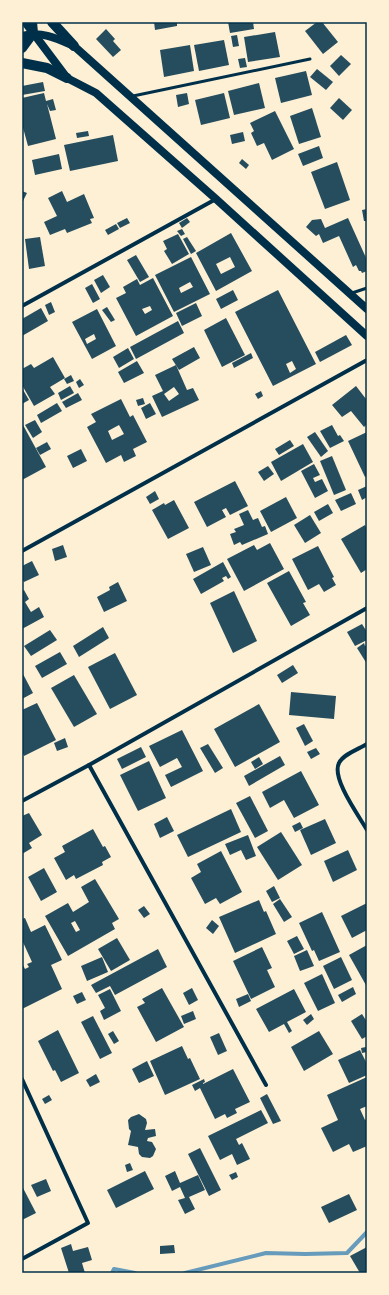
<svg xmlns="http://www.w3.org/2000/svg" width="389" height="1295" viewBox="0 0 389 1295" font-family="'Exo 2',sans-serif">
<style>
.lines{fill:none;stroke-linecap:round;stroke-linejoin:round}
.stream{stroke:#669bbc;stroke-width:4}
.building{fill:#264d5e;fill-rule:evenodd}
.service{stroke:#003049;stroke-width:3}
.minor{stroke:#003049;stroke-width:4}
.secondary{stroke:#003049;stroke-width:8}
.primary{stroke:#003049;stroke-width:10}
.neatline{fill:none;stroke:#003049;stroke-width:1.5}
</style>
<rect width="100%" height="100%" fill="#fdf0d5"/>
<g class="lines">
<g class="stream">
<polyline points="112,1273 114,1269 135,1273"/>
<polyline points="185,1273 266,1253 305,1254 347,1253 367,1232"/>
</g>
</g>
<g class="building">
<polygon points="154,22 177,22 177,26 155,30"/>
<polygon points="228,22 253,22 254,29 230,33"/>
<polygon points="317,22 322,22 338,42 323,54 305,31"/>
<polygon points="106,29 115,39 113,41 121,50 113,57 96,39"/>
<polygon points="275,32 280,57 248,62 244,37"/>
<polygon points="237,35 239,46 233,47 231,36"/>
<polygon points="224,40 229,65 199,71 194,45"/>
<polygon points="190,45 194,71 164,77 160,50"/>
<polygon points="341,55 351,64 339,76 330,66"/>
<polygon points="245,58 247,67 240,68 238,59"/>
<polygon points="317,69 333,82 326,90 310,77"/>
<polygon points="306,71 312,95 281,103 275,78"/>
<polygon points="43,82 45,91 22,95 22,86"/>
<polygon points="259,83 265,108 234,115 228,91"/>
<polygon points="44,93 46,101 53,99 56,110 50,111 47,104 56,139 28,146 22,124 22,98"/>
<polygon points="187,93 189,104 178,107 176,95"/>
<polygon points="224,93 230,118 201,125 195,100"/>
<polygon points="339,98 352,110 343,120 330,108"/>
<polygon points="312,108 321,137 299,144 290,116"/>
<polygon points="275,111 294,149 272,160 264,143 257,146 251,133 254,131 250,123"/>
<polygon points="88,131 89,136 77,138 76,133"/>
<polygon points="243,132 245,141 232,144 230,135"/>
<polygon points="113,135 118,161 70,171 64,145"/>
<polygon points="319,146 323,158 303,166 298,154"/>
<polygon points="59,154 62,169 35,175 32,160"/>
<polygon points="242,159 249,165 246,169 239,163"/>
<polygon points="337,162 350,200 325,209 311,172"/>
<polygon points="22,191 27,193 22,203"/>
<polygon points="62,191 67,202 84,194 94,218 90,219 92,223 67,233 65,229 50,235 44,222 57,216 48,198"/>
<polygon points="367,209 367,221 364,221 362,210"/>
<polygon points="127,218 130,223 120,228 117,223"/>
<polygon points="187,218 190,222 182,228 179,223"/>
<polygon points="348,218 367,260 367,271 362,273 361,271 359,271 356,265 353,267 339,236 323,243 319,234 316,236 306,227 312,220 321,219 325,228"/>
<polygon points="116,224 119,229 108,235 105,230"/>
<polygon points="182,229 185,234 181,236 177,231"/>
<path d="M231 233 252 271 216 291 196 253ZM230 257 235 267 221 274 216 264Z"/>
<polygon points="178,234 189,254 172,264 164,251 167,249 163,241"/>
<polygon points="40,237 45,266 29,269 25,239"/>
<polygon points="187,237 196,251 191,254 183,239"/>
<polygon points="136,255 149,277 140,282 127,260"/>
<path d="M191 257 210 294 174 312 155 275ZM190 282 193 287 181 293 179 288Z"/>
<polygon points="103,275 110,287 101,293 94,280"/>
<path d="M153 278 173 316 136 336 116 298 126 293 123 287 137 279 140 285ZM150 306 152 310 145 314 142 309Z"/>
<polygon points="92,284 100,299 93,303 85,288"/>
<polygon points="233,290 238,300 221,309 216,299"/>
<path d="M278 290 316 364 273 386 235 312ZM292 361 296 369 290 373 286 364Z"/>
<polygon points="51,302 55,312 49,315 45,305"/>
<polygon points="196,303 202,316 182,326 176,313"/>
<polygon points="107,307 115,320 111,322 102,310"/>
<polygon points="41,308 48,321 22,336 22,319"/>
<path d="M97 309 116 346 92 359 72 322ZM94 334 96 339 87 344 85 339Z"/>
<polygon points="226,318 245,355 222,367 204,330"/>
<polygon points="178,321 184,333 136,359 130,347"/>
<polygon points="346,335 352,345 320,362 315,352"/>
<polygon points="194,347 200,358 179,370 172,359"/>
<polygon points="128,348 134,359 119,368 113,357"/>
<polygon points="251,353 253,358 234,368 232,363"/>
<polygon points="53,357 65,378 50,387 55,394 34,406 22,385 22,369 31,364 34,368"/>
<polygon points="137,361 144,373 124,383 118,372"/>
<path d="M176 365 187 390 193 388 199 400 162 417 152 396 163 391 155 375ZM174 387 179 394 169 401 164 394Z"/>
<polygon points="71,375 74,381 67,384 64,379"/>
<polygon points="80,379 84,385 79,388 76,382"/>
<polygon points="70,386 74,393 61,400 58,393"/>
<polygon points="356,386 366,399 367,399 367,424 364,427 351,411 342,417 332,405"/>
<polygon points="22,388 29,400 22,404"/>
<polygon points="261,391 263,396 258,399 255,394"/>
<polygon points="78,393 82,400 66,408 62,402"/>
<polygon points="143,398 145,404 138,406 136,400"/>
<path d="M121 399 130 417 133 415 147 442 133 449 136 456 124 462 121 455 106 463 87 427 96 422 91 414ZM119 425 124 434 112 440 108 431Z"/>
<polygon points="57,403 62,411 41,423 37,415"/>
<polygon points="150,403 156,414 146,419 141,408"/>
<polygon points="35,420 42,432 33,438 25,425"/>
<polygon points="23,425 46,467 22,480 22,426"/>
<polygon points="332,425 338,436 340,435 344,441 330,448 320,431"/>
<polygon points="315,432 328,451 321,457 307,437"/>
<polygon points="367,432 367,476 365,477 348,441"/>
<polygon points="290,440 294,446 279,455 275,449"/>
<polygon points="47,442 51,449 40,455 36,448"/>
<polygon points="303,444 313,462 281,481 271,462"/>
<polygon points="81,449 87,461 73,468 67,456"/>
<polygon points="332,456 346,490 334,495 320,461"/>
<polygon points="314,464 320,475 313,478 315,482 322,479 328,491 315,498 301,471"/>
<polygon points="268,466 274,474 264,481 258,472"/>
<polygon points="235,481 248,506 230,515 226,508 222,510 226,517 207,527 194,502"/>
<polygon points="367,486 367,497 362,500 358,490"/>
<polygon points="155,491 159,499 150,504 146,497"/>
<polygon points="351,493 356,504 341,511 335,500"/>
<polygon points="286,497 297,518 271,532 260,511"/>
<polygon points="174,500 189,528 168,539 152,510 164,503 165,505"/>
<polygon points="328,504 333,513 319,521 314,512"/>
<polygon points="248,510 253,520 258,518 262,527 265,526 268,534 242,545 240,542 234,545 230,534 236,532 234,529 244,525 239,514"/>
<polygon points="310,515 321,533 305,543 294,525"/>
<polygon points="365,525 367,530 367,569 361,573 341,539"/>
<polygon points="270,543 284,569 244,591 227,559 254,545 257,550"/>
<polygon points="63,545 67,557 55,561 52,549"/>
<polygon points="318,546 334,577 332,578 336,585 324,592 319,584 308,590 292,559"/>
<polygon points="203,547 211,565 194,572 186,554"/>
<polygon points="32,561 39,575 24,582 22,579 22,566"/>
<polygon points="223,562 231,577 228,579 226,576 222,578 224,581 201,594 193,579"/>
<polygon points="289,571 306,602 303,603 310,615 291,626 267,583"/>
<polygon points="118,582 127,601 104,612 97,597 110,590 109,587"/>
<polygon points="24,590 29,599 25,602 31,612 39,607 44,617 22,629 22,591"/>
<polygon points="234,591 257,641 233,653 210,603"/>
<polygon points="362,624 367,632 367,640 355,646 347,632"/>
<polygon points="103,627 109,638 79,657 73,646"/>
<polygon points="50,630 57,640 31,656 24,646"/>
<polygon points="364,643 365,646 367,645 367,664 357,648"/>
<polygon points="60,652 67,664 42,678 35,666"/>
<polygon points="115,653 137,695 110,709 88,667"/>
<polygon points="293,665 298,673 282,683 277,675"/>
<polygon points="23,674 33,693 22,699 22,675"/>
<polygon points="74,675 97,714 74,727 51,688"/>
<polygon points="291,692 336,696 334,719 289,715"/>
<polygon points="37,703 56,740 24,756 22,751 22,710"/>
<polygon points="259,704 280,742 235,767 214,729"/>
<polygon points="304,724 313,741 305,746 296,728"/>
<polygon points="182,730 203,771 171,787 165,775 182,767 177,758 160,767 149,746"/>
<polygon points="65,738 68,747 57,751 54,743"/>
<polygon points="208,744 223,768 215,773 200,748"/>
<polygon points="141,747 146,757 122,769 117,759"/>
<polygon points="316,748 320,754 311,759 307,752"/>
<polygon points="280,756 285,765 249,786 244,776"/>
<polygon points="259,757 263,764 255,769 251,762"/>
<polygon points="149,761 166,798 138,811 120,775"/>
<polygon points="301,771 319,805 294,818 284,800 270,808 262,792"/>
<polygon points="250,796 268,831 255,838 236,803"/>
<polygon points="231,809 241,832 188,857 177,835"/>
<polygon points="29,813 42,835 29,843 32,848 22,854 22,816"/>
<polygon points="167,817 174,831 160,838 154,824"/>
<polygon points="325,819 336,843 311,855 300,830"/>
<polygon points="300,822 303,828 295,832 292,826"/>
<polygon points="93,829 103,847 105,846 111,857 102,862 103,865 76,879 74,875 66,880 54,858 65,852 62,846"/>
<polygon points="281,832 302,865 278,880 257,847"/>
<polygon points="248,835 256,856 246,860 241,850 230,855 225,844"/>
<polygon points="348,850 357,870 333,882 324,861"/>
<polygon points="221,851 242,892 220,904 216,898 205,904 191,878 201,872 197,864"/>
<polygon points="44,868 57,892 41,901 28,877"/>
<path d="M95 879 119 919 112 923 115 929 68 956 45 916 68 903 73 912 89 902 81 887ZM75 921 80 930 76 932 71 923Z"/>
<polygon points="274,886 280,898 272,902 266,891"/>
<polygon points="280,899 292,917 284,922 273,904"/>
<polygon points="259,900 264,912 266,911 276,934 235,953 219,917"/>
<polygon points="367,903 367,930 352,938 341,916"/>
<polygon points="144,906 150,914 144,918 138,910"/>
<polygon points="322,912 340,952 319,961 314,950 312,951 299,923"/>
<polygon points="25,918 31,932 45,925 62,960 51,965 62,989 22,1009 22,963 25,969 29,967 27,964 32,962 22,940 22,919"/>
<polygon points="212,920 219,926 213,934 206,928"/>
<polygon points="297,936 304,949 294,954 287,941"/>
<polygon points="117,938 130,960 111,971 98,949"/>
<polygon points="367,945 367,987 349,955"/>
<polygon points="262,947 272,968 267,970 275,987 251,999 233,961"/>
<polygon points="158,949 167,967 115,995 110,986 96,993 91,985"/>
<polygon points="307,950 314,966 300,971 294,956"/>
<polygon points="102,957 108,972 87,981 81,966"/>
<polygon points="341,957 352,980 334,989 323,966"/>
<polygon points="322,974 335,1003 318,1011 304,983"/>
<polygon points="353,987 356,994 342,1002 338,995"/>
<polygon points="162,988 184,1027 156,1042 137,1007 145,1003 142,999"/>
<polygon points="192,988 198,1000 189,1005 183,993"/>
<polygon points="110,989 121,1011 104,1020 100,1011 105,1008 98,995"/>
<polygon points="294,989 306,1012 287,1022 292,1031 289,1033 284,1024 269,1032 256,1009"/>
<polygon points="82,992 86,1000 77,1004 73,996"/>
<polygon points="248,994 251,1001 239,1007 236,999"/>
<polygon points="193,1011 196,1019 184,1024 181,1016"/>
<polygon points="311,1014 314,1019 307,1025 303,1020"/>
<polygon points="362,1014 367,1022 367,1036 362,1039 351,1021"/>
<polygon points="93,1016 112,1053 100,1059 81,1022"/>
<polygon points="58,1030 79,1073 61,1082 55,1070 53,1071 38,1041"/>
<polygon points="113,1031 119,1041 114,1044 108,1034"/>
<polygon points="319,1031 333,1054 304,1071 291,1047"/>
<polygon points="219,1033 227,1051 218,1055 210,1037"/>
<polygon points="182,1046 188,1059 190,1058 200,1079 165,1095 150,1061"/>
<polygon points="366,1047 367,1052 362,1053 361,1048"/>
<polygon points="360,1050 367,1064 367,1075 349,1083 338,1060"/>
<polygon points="147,1061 154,1076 139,1083 132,1069"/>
<polygon points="233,1069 250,1102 235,1109 237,1113 227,1118 225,1114 215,1119 200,1088 195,1091 192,1085 204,1079 205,1082 203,1083 203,1084"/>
<polygon points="96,1074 100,1082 90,1087 86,1080"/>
<polygon points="367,1077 367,1106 360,1109 365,1120 367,1119 367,1146 353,1152 349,1144 333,1152 321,1128 338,1120 327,1095"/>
<polygon points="267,1094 281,1121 273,1124 260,1098"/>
<polygon points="49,1095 52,1100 45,1104 42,1099"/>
<polygon points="261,1110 268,1123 236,1139 239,1145 242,1143 250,1159 237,1165 232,1154 220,1160 208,1136"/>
<polygon points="139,1114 146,1119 147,1123 145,1130 155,1129 156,1136 148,1138 147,1141 152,1142 156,1149 153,1156 150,1158 142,1157 139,1154 138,1147 128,1145 131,1131 129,1129 128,1120 131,1117"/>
<polygon points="200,1148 221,1190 209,1196 188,1154"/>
<polygon points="130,1163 133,1170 127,1172 125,1165"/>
<polygon points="145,1171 154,1189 116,1208 107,1190"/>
<polygon points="175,1171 180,1183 198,1175 205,1190 189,1197 195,1209 185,1214 178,1200 185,1198 180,1187 172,1191 165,1176"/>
<polygon points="236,1172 238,1177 232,1180 229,1175"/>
<polygon points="46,1179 51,1191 37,1197 31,1185"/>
<polygon points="22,1186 36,1213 22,1220"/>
<polygon points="349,1194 357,1210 329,1223 321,1207"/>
<polygon points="71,1244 73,1251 88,1247 92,1260 82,1263 85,1273 69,1273 61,1248"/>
<polygon points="174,1245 175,1253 160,1254 160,1246"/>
<polygon points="367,1247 367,1273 360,1273 350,1256"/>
</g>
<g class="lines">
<g class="service">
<polyline points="133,96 310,59"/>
<polyline points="352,293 367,288"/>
</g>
<g class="minor">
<polyline points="22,306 216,199"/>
<polyline points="22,551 367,360"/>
<path d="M367 744C359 749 343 754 339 763 331 778 359 816 367 830"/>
<polyline points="89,765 266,1085"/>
<polyline points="22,801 89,765 367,608"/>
<polyline points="22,1079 88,1223 22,1259"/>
</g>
<g class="secondary">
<polyline points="25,22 67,78 96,93 216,199 367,336"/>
<path d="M22 36C42 31 56 38 74 46L367 309"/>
</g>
<g class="primary">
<polyline points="52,22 74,46"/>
<polyline points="22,48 33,33 32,22"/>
<polyline points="22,63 47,68 67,78"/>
</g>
</g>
<rect width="389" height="1295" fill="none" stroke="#fdf0d5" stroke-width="46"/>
<rect x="23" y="23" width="343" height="1249" class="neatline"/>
</svg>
